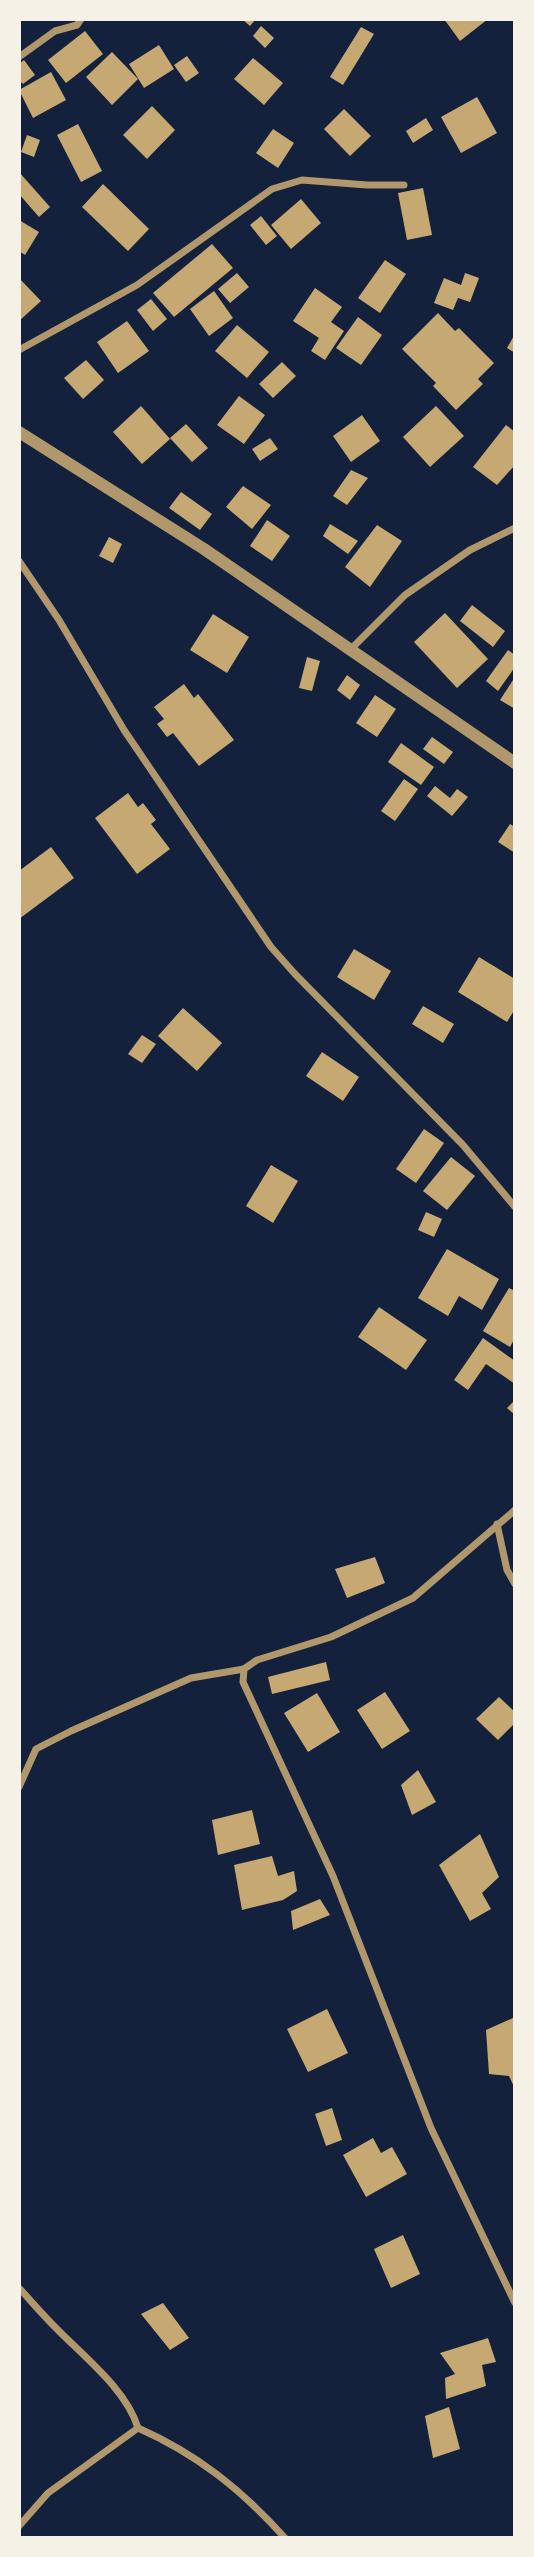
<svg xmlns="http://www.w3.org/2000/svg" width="534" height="2557" viewBox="0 0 534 2557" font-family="'DejaVu Sans',sans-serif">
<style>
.building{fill:#c6a872}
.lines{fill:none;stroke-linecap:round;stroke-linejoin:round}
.minor{stroke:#b1986c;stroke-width:7}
.tertiary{stroke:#b1986c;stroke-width:12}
</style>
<rect width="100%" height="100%" fill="#14213d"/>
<g class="building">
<polygon points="242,19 256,19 250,26"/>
<polygon points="444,19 488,19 460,41"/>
<polygon points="261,26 274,38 265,48 253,36"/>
<polygon points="361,27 374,34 343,85 330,77"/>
<polygon points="85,31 103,54 66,83 48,60"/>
<polygon points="159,45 174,69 144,88 129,64"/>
<polygon points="112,52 138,79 112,105 86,77"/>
<polygon points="187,56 199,73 186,82 174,65"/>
<polygon points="253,58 283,83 264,105 234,79"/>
<polygon points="24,60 35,75 23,84 19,80 19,64"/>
<polygon points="51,72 66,100 33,118 19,90"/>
<polygon points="477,97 497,133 461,153 441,117"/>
<polygon points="152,106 175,130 147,159 123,135"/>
<polygon points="344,109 371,136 350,156 324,129"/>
<polygon points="426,118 433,130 413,143 406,131"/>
<polygon points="78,124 102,171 81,182 57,135"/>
<polygon points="273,129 294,143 278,168 256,153"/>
<polygon points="27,135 40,140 34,157 21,152"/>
<polygon points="19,172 50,207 39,217 19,194"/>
<polygon points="103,184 149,229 128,251 82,207"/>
<polygon points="423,188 432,235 407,240 398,193"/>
<polygon points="301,199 321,223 291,249 271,225"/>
<polygon points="261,216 277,236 266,245 250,225"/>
<polygon points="19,220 39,232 25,255 19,251"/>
<polygon points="212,244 233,268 174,317 153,293"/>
<polygon points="385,260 406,274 380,313 358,298"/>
<polygon points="237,273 249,287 230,303 218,289"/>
<polygon points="465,273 479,278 470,302 458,298 453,310 434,303 444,278 461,285"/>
<polygon points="19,278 41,301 19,321"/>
<polygon points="315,288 342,307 331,322 344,331 325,360 311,351 319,338 293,321"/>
<polygon points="214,291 233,318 209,336 190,309"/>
<polygon points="151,299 167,319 153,331 137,310"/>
<polygon points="438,313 455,331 459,328 494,363 478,379 483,384 456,410 433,386 436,383 402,349"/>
<polygon points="358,317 382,335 361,365 336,348"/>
<polygon points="127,321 149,351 118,373 97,342"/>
<polygon points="237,325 269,352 247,378 215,351"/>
<polygon points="515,334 515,353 507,348"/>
<polygon points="86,360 104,380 83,399 64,378"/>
<polygon points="282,362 296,376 273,398 259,384"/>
<polygon points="239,396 265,415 244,444 217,425"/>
<polygon points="141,406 170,439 142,464 113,432"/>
<polygon points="436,406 464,436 430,467 403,437"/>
<polygon points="362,415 380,441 351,462 333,436"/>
<polygon points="186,424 208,448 192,462 170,438"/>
<polygon points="506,425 515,432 515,465 497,485 473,467"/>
<polygon points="270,438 278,449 260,461 252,449"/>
<polygon points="351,470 368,478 347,505 333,496"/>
<polygon points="243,486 271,505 252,529 226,507"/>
<polygon points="181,492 212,514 200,530 169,508"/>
<polygon points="267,520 290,536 272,561 250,546"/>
<polygon points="330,524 358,541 348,554 323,536"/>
<polygon points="377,525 402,541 370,587 345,567"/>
<polygon points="109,537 122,544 113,563 99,556"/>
<polygon points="472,605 505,631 493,647 460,621"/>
<polygon points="445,613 488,659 457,688 414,642"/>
<polygon points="213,614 249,637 227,673 190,650"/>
<polygon points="508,650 515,655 515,667 498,691 486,681"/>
<polygon points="307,657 320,661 312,691 299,688"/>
<polygon points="347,675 360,685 350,700 337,690"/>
<polygon points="515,677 515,709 500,700"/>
<polygon points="184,684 194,698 198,694 234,740 199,766 173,733 167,737 157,724 164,719 154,707"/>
<polygon points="375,695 396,709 377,737 356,723"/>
<polygon points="432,737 453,752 444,764 423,749"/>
<polygon points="401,743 434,767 421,785 388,762"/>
<polygon points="404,779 418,789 395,821 381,811"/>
<polygon points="435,786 450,798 457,789 468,797 452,816 427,796"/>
<polygon points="128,793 138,807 143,803 156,820 151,824 170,849 137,874 95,818"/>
<polygon points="510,824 515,827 515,853 498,842"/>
<polygon points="51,847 74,878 19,919 19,871"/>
<polygon points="354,949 391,971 374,1000 337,977"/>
<polygon points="479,957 515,979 515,1009 507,1022 458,992"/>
<polygon points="423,1006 454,1024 443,1043 412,1024"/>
<polygon points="183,1008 222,1043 197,1071 158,1036"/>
<polygon points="142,1035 156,1044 142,1063 128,1054"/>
<polygon points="322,1052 359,1077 343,1101 306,1076"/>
<polygon points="424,1129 444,1143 416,1183 396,1169"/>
<polygon points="451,1157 475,1176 447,1210 423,1191"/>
<polygon points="271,1165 298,1181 273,1223 246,1206"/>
<polygon points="426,1212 442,1219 434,1237 418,1230"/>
<polygon points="447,1249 499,1279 482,1310 459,1296 448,1316 418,1298"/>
<polygon points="509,1288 515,1291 515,1338 510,1347 483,1331"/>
<polygon points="379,1307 427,1340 406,1370 358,1337"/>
<polygon points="483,1338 515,1361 515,1384 486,1364 468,1390 454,1380"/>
<polygon points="515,1400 515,1415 507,1408"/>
<polygon points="375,1557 385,1583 347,1598 335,1569"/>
<polygon points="326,1662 330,1680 272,1694 268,1677"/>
<polygon points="385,1692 410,1731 382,1749 357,1710"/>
<polygon points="317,1693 340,1732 308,1752 284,1713"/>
<polygon points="499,1697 515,1712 515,1723 498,1740 476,1719"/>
<polygon points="418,1770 436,1802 412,1815 401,1785"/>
<polygon points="252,1810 260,1844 218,1855 212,1820"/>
<polygon points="480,1834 499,1877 482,1893 491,1909 470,1921 439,1865"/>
<polygon points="272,1856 278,1876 294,1871 297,1891 283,1900 242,1910 234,1865"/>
<polygon points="320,1899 330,1915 293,1930 291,1911"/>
<polygon points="327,2009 348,2053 308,2072 287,2029"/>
<polygon points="515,2017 515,2089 509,2076 489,2074 486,2030"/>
<polygon points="332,2108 342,2140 326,2146 315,2114"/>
<polygon points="373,2138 381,2153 392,2147 407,2174 366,2197 343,2155"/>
<polygon points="403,2235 420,2274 391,2288 374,2249"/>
<polygon points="163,2303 189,2338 170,2350 141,2314"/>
<polygon points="488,2338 496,2362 482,2365 486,2386 446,2399 445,2378 455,2374 440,2353"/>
<polygon points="449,2407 460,2449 433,2458 425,2416"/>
</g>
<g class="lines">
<g class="minor">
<polyline points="19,57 55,31 77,25 81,19"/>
<polyline points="19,350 137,285 272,189 302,180 367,185 404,185"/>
<polyline points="19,561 59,620 124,730 271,947 295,974 463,1145 515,1207"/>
<polyline points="351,649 405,595 470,550 515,528"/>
<polyline points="515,1510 413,1598 331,1637 257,1660 244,1669 243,1682 333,1876 431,2128 515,2303"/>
<polyline points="497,1524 507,1570 515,1584"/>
<polyline points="19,1787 36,1749 71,1731 191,1678 244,1669"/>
<path d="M19 2288C31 2301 43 2315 56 2328 84 2357 126 2389 138 2428 197 2454 242 2490 285 2538"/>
<polyline points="19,2526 48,2493 138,2428"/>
</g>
<polyline class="tertiary" points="19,432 204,549 515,763"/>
</g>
<rect width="534" height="2557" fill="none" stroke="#f6f1e7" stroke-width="42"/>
</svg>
